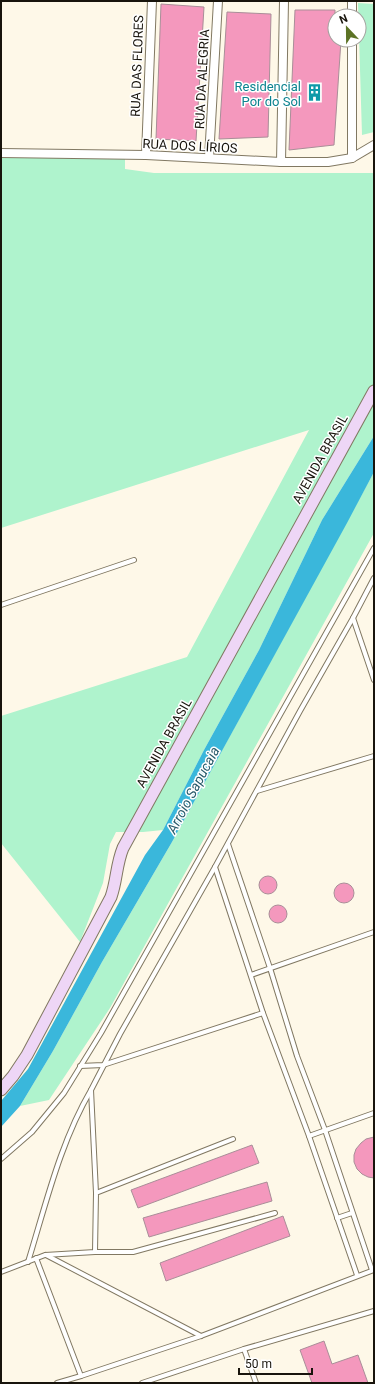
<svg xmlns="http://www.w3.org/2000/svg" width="375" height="1384" viewBox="0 0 375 1384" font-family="Roboto,sans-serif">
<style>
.green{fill:#aff3cd}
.water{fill:#3ab7db}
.building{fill:#f498bd;stroke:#a98e98}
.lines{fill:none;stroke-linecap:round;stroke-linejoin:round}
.service-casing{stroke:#817862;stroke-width:6}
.minor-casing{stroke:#817862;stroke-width:10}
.secondary-casing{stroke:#817862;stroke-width:13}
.service{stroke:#fff;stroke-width:4}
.minor{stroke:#fff;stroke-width:8}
.secondary{stroke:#eed6f6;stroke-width:11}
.labels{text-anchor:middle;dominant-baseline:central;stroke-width:3;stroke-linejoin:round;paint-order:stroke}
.street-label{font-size:13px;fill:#18140c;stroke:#fff}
.culture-label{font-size:13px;fill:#0d838f;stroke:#fff;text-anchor:end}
.water-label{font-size:14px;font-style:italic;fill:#2a5c6c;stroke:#fff}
</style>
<rect width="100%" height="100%" fill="#fef8e8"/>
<g class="green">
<polygon points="358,3 374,4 374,132 362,135"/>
<polygon points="1,157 125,159 125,169 154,173 374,173 374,436 322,520 259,650 204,750 163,830 143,832 116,832 110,844 103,883 80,942 1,843 1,716 187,657 309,430 1,528"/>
<polygon points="374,472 374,533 110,1008 49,1100 20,1106 53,1051 102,962 172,842"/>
</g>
<polygon class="water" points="374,436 374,472 347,523 172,842 102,962 53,1051 20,1106 1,1127 1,1101 28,1069 145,855 163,830 204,750 259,650 322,520"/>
<g class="building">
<polygon points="161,4 204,7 196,141 156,139"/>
<polygon points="295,10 335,10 335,40 341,40 334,145 289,150"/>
<polygon points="227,12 271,14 268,137 219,139"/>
<circle cx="268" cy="885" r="9"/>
<circle cx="344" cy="893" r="10"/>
<circle cx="278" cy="914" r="9"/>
<polygon points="374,1137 374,1178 368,1177 362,1174 357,1169 354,1162 354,1155 356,1149 361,1143 366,1139"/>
<polygon points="252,1145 259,1163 138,1208 131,1190"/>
<polygon points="267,1182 272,1201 149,1237 143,1218"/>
<polygon points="283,1216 290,1236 166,1281 160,1263"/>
<polygon points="324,1341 332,1364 358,1355 368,1383 312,1383 300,1350"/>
</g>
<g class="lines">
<defs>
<g id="service">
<polyline points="1,605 134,560"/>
<polyline points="353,618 374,680"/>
<polyline points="257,791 374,756"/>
<polyline points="228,844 270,968 297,1056 325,1130 372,1270"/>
<polyline points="215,867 263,1013 309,1136 357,1275"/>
<polyline points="251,975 374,932"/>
<polyline points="80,1066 103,1065 263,1013"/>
<polyline points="309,1136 374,1113"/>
<polyline points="1,1159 32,1132 64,1093 101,1033 374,548"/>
<polyline points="96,1193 91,1090 120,1034 215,867 300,711 353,618 374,578"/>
<polyline points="337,1218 352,1213"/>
<polyline points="95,1252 133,1252 275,1213"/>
<polyline points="46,1255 201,1336"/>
<polyline points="36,1258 81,1376 201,1336 374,1270"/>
<path d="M28 1262C46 1204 60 1143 91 1090"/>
<polyline points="1,1272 45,1255 95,1252 96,1193 233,1139"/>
<polyline points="244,1349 256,1383"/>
<polyline points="57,1383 81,1376"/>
<polyline points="142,1383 244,1349 374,1311"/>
</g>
<g id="minor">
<polyline points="352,1 352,16"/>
<polyline points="352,40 352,158"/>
<polyline points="1,153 146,155 281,162 328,162 352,158 374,145"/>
<polyline points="146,155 152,1"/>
<polyline points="209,158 218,1"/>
<polyline points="281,162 284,1"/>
</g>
<path id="secondary" d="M1 1090 13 1076 27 1055 111 897C117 880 116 865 123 848L374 391"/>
</defs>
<use href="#service" class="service-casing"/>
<use href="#minor" class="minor-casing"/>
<use href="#secondary" class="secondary-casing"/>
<use href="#service" class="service"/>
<use href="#minor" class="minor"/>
<use href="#secondary" class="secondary"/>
</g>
<defs>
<symbol id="building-bare" viewBox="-9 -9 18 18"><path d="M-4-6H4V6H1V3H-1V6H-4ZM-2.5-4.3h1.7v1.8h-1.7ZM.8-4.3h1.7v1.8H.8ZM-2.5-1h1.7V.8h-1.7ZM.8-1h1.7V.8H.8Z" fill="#0f9aa8" stroke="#fff" stroke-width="2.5" paint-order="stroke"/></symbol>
</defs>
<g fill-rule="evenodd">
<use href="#building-bare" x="302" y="80" width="25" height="25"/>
</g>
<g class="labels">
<g class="street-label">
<text transform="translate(137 66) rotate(-88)">RUA DAS FLORES</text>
<text transform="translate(202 79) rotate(-87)">RUA DA ALEGRIA</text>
<text transform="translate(190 146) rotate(3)">RUA DOS LÍRIOS</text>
<text transform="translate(320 459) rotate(-61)">AVENIDA BRASIL</text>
<text transform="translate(164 743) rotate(-61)">AVENIDA BRASIL</text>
</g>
<g class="culture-label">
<text x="301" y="86">Residencial<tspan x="301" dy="15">Por do Sol</tspan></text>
</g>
<g class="water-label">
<text transform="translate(193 790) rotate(-62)">Arroio Sapucaia</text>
</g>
</g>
<rect width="375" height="1384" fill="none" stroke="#18140c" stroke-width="4"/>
<g transform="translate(347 28) rotate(338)"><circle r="19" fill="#ffffff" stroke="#a3a19e"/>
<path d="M0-3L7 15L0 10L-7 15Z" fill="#5c7325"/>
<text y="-6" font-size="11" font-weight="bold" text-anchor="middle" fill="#18140c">N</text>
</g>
<path d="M239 1368v6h73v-6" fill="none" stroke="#18140c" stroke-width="2"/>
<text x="245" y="1368" font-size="12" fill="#18140c" stroke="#ffffff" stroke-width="3" paint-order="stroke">50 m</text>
</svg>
